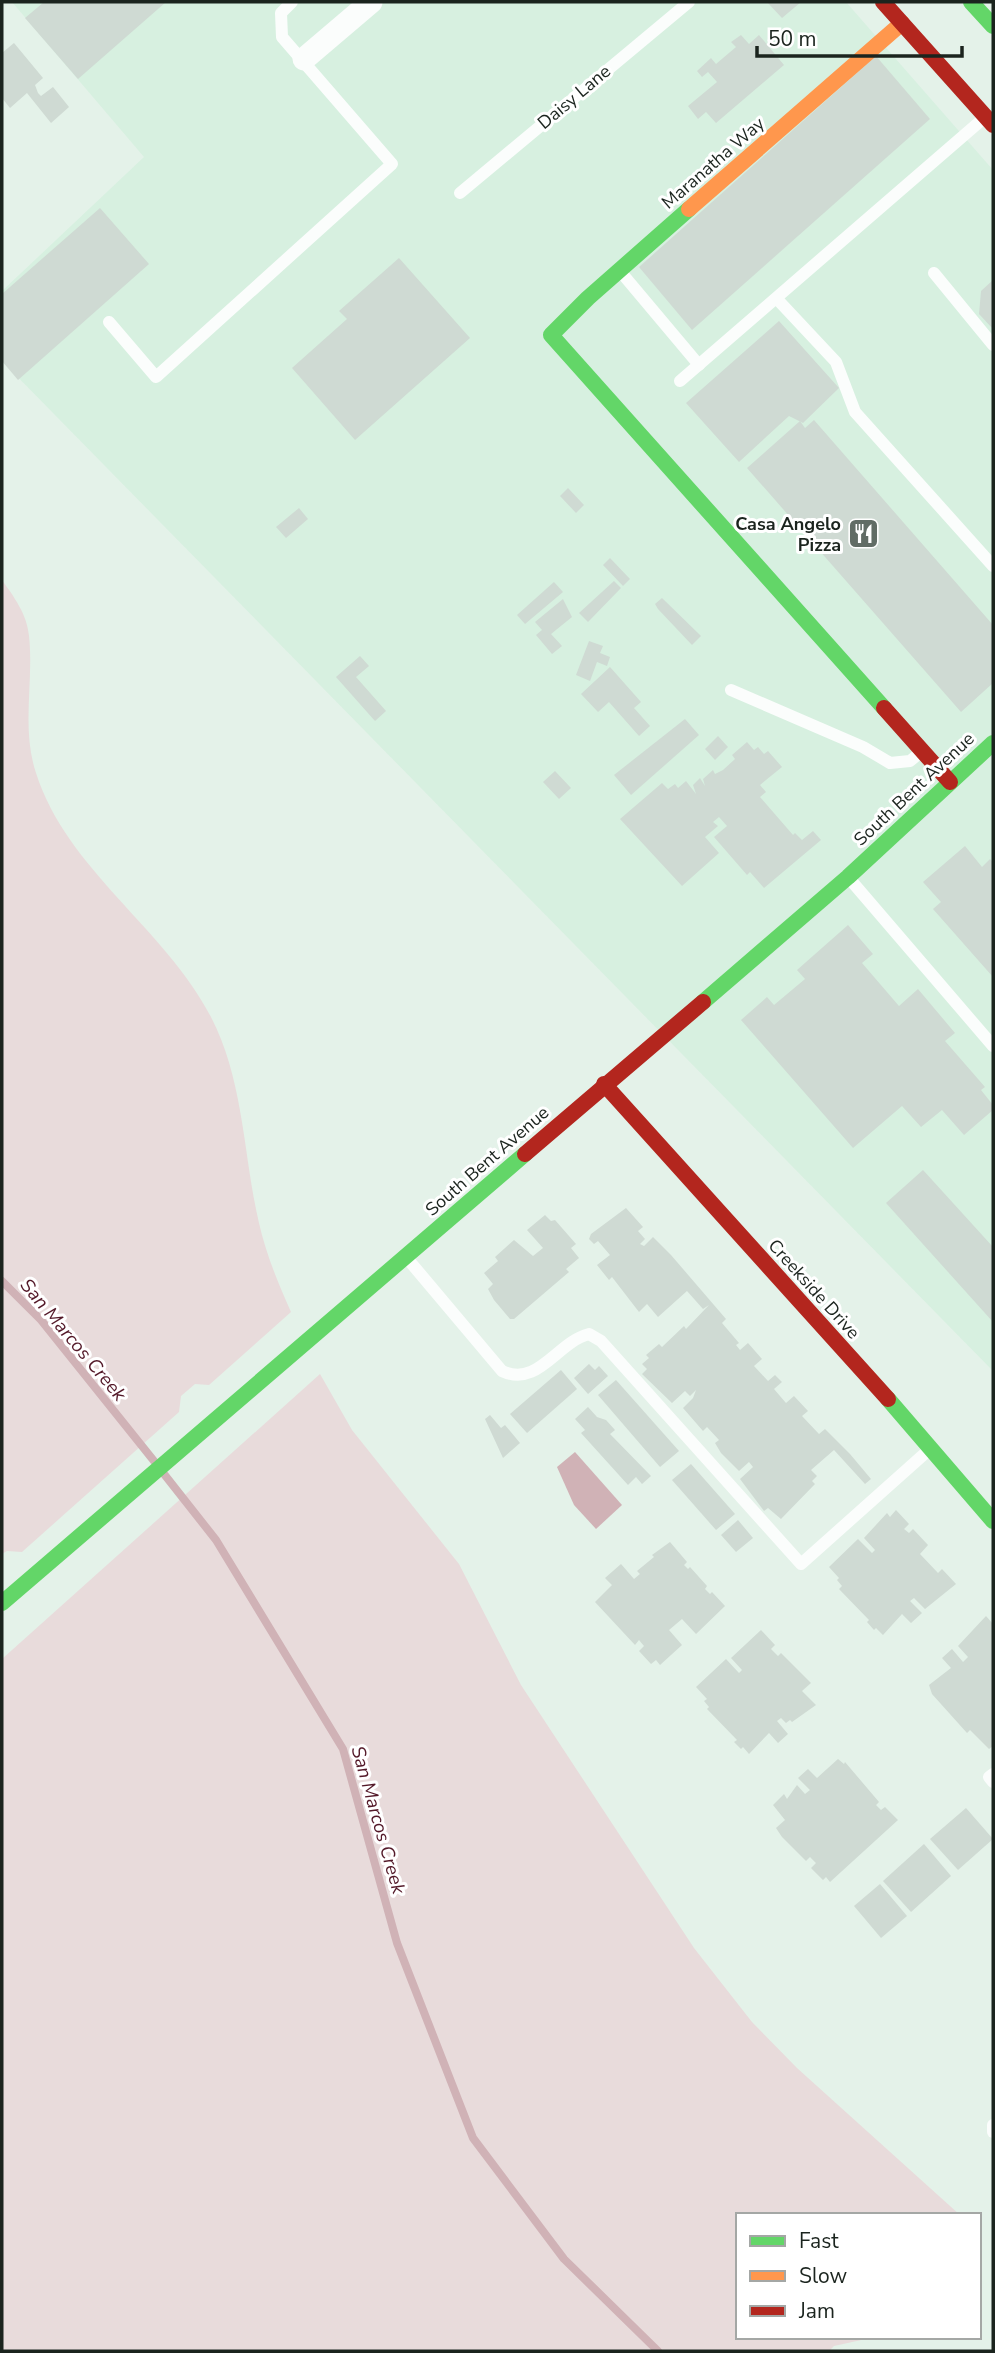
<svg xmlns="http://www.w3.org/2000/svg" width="995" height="2353" viewBox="0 0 995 2353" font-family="'Nunito Sans',sans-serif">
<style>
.built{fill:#d7f0e0}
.green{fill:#e8dbdb}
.water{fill:#d0b2b6}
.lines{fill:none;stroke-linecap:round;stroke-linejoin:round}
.stream{stroke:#d0b2b6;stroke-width:8}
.building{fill:#cfdad3}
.lane{stroke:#fbfdfc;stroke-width:12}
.street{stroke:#fbfdfc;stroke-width:23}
.fast{stroke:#63d668;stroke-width:16}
.slow{stroke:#ff974d;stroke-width:16}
.jam{stroke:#b3261e;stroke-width:16}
.labels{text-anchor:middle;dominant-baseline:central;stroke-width:6;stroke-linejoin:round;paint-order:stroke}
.street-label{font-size:18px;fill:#1b241e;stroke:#fff}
.poi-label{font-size:18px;font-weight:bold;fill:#1b241e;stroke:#fff;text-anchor:end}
.water-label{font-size:19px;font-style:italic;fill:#531828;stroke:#fff}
</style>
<rect width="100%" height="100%" fill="#e4f2e9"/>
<polygon class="built" points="12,2 846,2 993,170 993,1371 2,361 2,291 144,157"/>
<g class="green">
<path d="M2 580C14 597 27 614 29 636 34 682 21 728 36 773 67 870 165 928 211 1017 244 1081 243 1154 259 1223 266 1254 278 1283 291 1312L209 1385 195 1384 181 1396 179 1412 22 1552 7 1551 2 1554Z"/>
<polygon points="320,1374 352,1430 459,1564 521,1685 694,1948 752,2022 797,2068 960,2215 738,2215 738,2337 875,2337 834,2346 829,2351 2,2351 2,1659"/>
</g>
<polygon class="water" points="575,1452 622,1505 596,1529 574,1505 557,1467"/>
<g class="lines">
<g class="stream">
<polyline points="2,1281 41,1320 154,1461"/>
<polyline points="164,1474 216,1540 343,1749 397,1943 473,2138 564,2259 658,2351"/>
</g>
</g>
<g class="building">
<polygon points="44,2 166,2 78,79 25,18"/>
<polygon points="767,2 801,2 782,18"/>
<polygon points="741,35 749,44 759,35 784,65 716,123 706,112 698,119 688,106 717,82 708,72 702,77 697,71 711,58 716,64 736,47 731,42"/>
<polygon points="14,43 43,78 35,85 38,93 41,96 53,87 69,107 51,123 27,93 10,108 2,98 2,53"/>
<polygon points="876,56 930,119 692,330 639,267"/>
<polygon points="100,208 149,264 18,380 2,361 2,294"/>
<polygon points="399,258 470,338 355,440 292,368 347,319 339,311"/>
<polygon points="993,280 993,329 979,314 981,291"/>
<polygon points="779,321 839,388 803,423 789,416 739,462 686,403"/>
<polygon points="814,420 993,625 993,683 961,712 747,468 800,421 805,428"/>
<polygon points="568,488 584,505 576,513 560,496"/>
<polygon points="299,508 308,519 286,538 276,527"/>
<polygon points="610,558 630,579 623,586 603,565"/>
<polygon points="614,581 621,588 588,622 579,613"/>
<polygon points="554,582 563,592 525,624 517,615"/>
<polygon points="662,598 701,636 692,645 658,609 655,604"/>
<polygon points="563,599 572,617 551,634 562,646 552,654 536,635 542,630 535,622"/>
<polygon points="589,641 603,646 600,653 610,657 607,666 597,662 590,681 576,675"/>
<polygon points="360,656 369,666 356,677 386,711 375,721 336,677"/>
<polygon points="610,667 641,702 634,708 650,726 639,736 609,702 598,712 581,694"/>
<polygon points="685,719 699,735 631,795 614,775"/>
<polygon points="718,736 728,747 715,760 705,749"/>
<polygon points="747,742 754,750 758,747 764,754 768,751 782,767 760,785 766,792 760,797 793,835 795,833 802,840 813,831 821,840 764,888 750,872 747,875 714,837 727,826 719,817 713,822 718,826 705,837 719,853 682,886 620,819 662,783 668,789 675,784 678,788 686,781 696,794 693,785 700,778 705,786 703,779 713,770 715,774 723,770 735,759 732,755"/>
<polygon points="555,771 571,788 559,799 543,782"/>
<polygon points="965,846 982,867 990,859 993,862 993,977 933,909 941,902 923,882"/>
<polygon points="848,925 873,954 862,963 899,1006 918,989 955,1033 945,1041 985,1087 981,1090 993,1105 993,1110 964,1135 942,1110 921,1127 902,1106 853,1148 741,1020 767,997 774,1005 805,979 797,970"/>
<polygon points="923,1170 993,1247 993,1322 886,1203"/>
<polygon points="626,1208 643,1227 638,1231 645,1239 640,1244 644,1246 653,1237 671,1255 726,1319 722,1323 739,1343 736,1345 740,1350 748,1343 762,1359 754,1366 768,1381 775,1375 782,1382 774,1389 786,1403 794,1396 808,1411 802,1416 819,1434 825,1429 850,1454 871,1479 865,1484 834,1450 811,1470 817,1476 812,1481 815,1484 781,1519 768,1508 764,1511 740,1479 753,1467 749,1462 739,1471 721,1453 715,1443 719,1440 707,1427 703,1431 683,1408 693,1398 696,1390 690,1396 685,1391 672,1403 642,1374 647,1369 642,1364 649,1358 646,1355 659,1344 662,1347 684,1326 686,1329 709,1305 703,1309 687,1291 658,1317 647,1304 639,1312 612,1277 609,1280 597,1265 610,1255 598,1241 594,1244 589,1239 591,1234"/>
<polygon points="545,1215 551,1221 555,1220 576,1244 571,1248 579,1258 566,1269 569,1272 514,1319 510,1319 494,1300 488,1289 493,1284 484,1273 498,1261 495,1257 514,1240 533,1256 543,1248 527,1230"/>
<polygon points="589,1364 595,1370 599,1366 608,1376 588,1394 574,1378"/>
<polygon points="561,1370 577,1389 527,1433 510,1414"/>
<polygon points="616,1380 679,1451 660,1467 598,1395"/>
<polygon points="588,1407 597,1417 606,1420 615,1430 610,1434 651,1476 642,1484 636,1477 628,1485 581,1433 585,1430 575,1419"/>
<polygon points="490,1415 501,1428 505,1425 520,1443 503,1458 485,1419"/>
<polygon points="691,1464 735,1514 716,1530 672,1480"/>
<polygon points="896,1510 909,1524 904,1529 909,1533 913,1529 928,1545 920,1554 938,1573 942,1569 956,1584 925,1609 914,1598 910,1601 922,1613 911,1623 902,1614 883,1635 876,1628 874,1630 867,1622 869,1620 839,1589 842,1586 837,1580 839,1578 829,1567 858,1539 872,1553 875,1550 864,1538 887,1513 890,1517"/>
<polygon points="738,1520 753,1538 736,1552 721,1535"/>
<polygon points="670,1542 687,1562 684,1565 688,1569 690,1567 707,1586 705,1589 710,1594 712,1592 725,1606 696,1634 682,1619 669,1630 682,1645 660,1665 656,1660 651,1664 639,1651 644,1646 639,1640 635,1645 595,1602 612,1585 605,1578 621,1564 634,1579 640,1574 637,1571 654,1557 652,1555"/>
<polygon points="986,1616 993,1624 993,1746 989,1749 970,1730 967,1733 932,1694 929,1685 951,1668 942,1658 952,1649 963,1662 968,1657 958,1646"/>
<polygon points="761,1630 775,1645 771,1649 778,1656 781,1653 811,1683 802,1691 816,1705 792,1722 790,1720 786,1723 781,1718 777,1721 788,1734 778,1743 769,1733 749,1754 743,1747 741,1749 734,1742 737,1740 707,1709 709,1707 704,1701 707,1699 696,1687 726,1659 739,1673 742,1670 731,1658"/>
<polygon points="838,1759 844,1764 845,1762 879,1802 876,1805 881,1810 885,1807 898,1820 830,1882 826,1877 823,1880 811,1868 816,1863 810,1857 806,1861 782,1837 776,1828 785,1820 773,1805 784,1794 787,1799 797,1785 805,1794 810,1790 798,1778 808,1769 817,1778"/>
<polygon points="966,1808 993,1839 958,1870 930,1839"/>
<polygon points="924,1844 951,1876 911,1912 883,1881"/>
<polygon points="880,1884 907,1916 881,1938 854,1906"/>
</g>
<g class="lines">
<g class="lane">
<polyline points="460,193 689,2"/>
<polyline points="620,271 699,365"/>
<polyline points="934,273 993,345"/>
<polyline points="777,299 836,362 855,412 993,566"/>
<polyline points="109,322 156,377 392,164 282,37 281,13 292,2"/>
<polyline points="680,381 984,118"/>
<polyline points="731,690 863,747 890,763 910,761 922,751"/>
<polyline points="848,877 993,1046"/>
<path d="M406 1257 502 1371C538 1388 557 1342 589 1334L601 1341 801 1564 931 1448"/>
<polyline points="993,1774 989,1777 993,1782"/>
<polyline points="993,2125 993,2132"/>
</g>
<polyline class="street" points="304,59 371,2"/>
<g class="fast">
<polyline points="971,2 993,26"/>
<polyline points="689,209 588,298 551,335 884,708"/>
<polyline points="703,1002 848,877 993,743"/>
<polyline points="888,1399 993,1521"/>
<polyline points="2,1603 525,1154"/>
</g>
<polyline class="slow" points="689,209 902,23"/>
<g class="jam">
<polyline points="883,2 993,125"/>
<polyline points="884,708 950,782"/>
<polyline points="604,1084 888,1399"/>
<polyline points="525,1154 703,1002"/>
</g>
</g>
<defs>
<symbol id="restaurant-square" viewBox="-11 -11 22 22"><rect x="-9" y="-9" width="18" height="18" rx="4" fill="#616c65" stroke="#fff"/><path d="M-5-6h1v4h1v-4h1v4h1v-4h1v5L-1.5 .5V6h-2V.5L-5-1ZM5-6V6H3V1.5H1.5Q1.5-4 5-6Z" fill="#fff"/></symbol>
</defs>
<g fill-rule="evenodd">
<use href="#restaurant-square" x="846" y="516" width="35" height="35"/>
</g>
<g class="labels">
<g class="street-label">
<text transform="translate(574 97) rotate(-40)">Daisy Lane</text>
<text transform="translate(713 163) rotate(-41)">Maranatha Way</text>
<text transform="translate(914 789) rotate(-43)">South Bent Avenue</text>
<text transform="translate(487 1161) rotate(-41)">South Bent Avenue</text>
<text transform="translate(814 1289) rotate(48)">Creekside Drive</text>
</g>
<g class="poi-label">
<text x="841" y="524">Casa Angelo<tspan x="841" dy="21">Pizza</tspan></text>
</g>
<g class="water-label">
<text transform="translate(73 1340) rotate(50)">San Marcos Creek</text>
<text transform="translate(378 1820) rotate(74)">San Marcos Creek</text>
</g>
</g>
<rect width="995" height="2353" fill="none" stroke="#1b241e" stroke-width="7"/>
<rect x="736" y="2213" width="245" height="126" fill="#ffffff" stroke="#a4a7a5" stroke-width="2"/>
<rect x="750" y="2236" width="35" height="10" fill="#63d668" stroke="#a4a7a5" stroke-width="2"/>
<text x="799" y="2248" font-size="21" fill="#1b241e">Fast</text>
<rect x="750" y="2271" width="35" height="10" fill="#ff974d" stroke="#a4a7a5" stroke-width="2"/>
<text x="799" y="2283" font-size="21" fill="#1b241e">Slow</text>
<rect x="750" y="2306" width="35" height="10" fill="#b3261e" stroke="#a4a7a5" stroke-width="2"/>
<text x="799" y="2318" font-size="21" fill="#1b241e">Jam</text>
<path d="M757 46v10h205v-10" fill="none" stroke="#1b241e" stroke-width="3.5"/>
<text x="768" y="46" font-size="21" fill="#1b241e" stroke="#ffffff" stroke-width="5" paint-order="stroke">50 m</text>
</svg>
